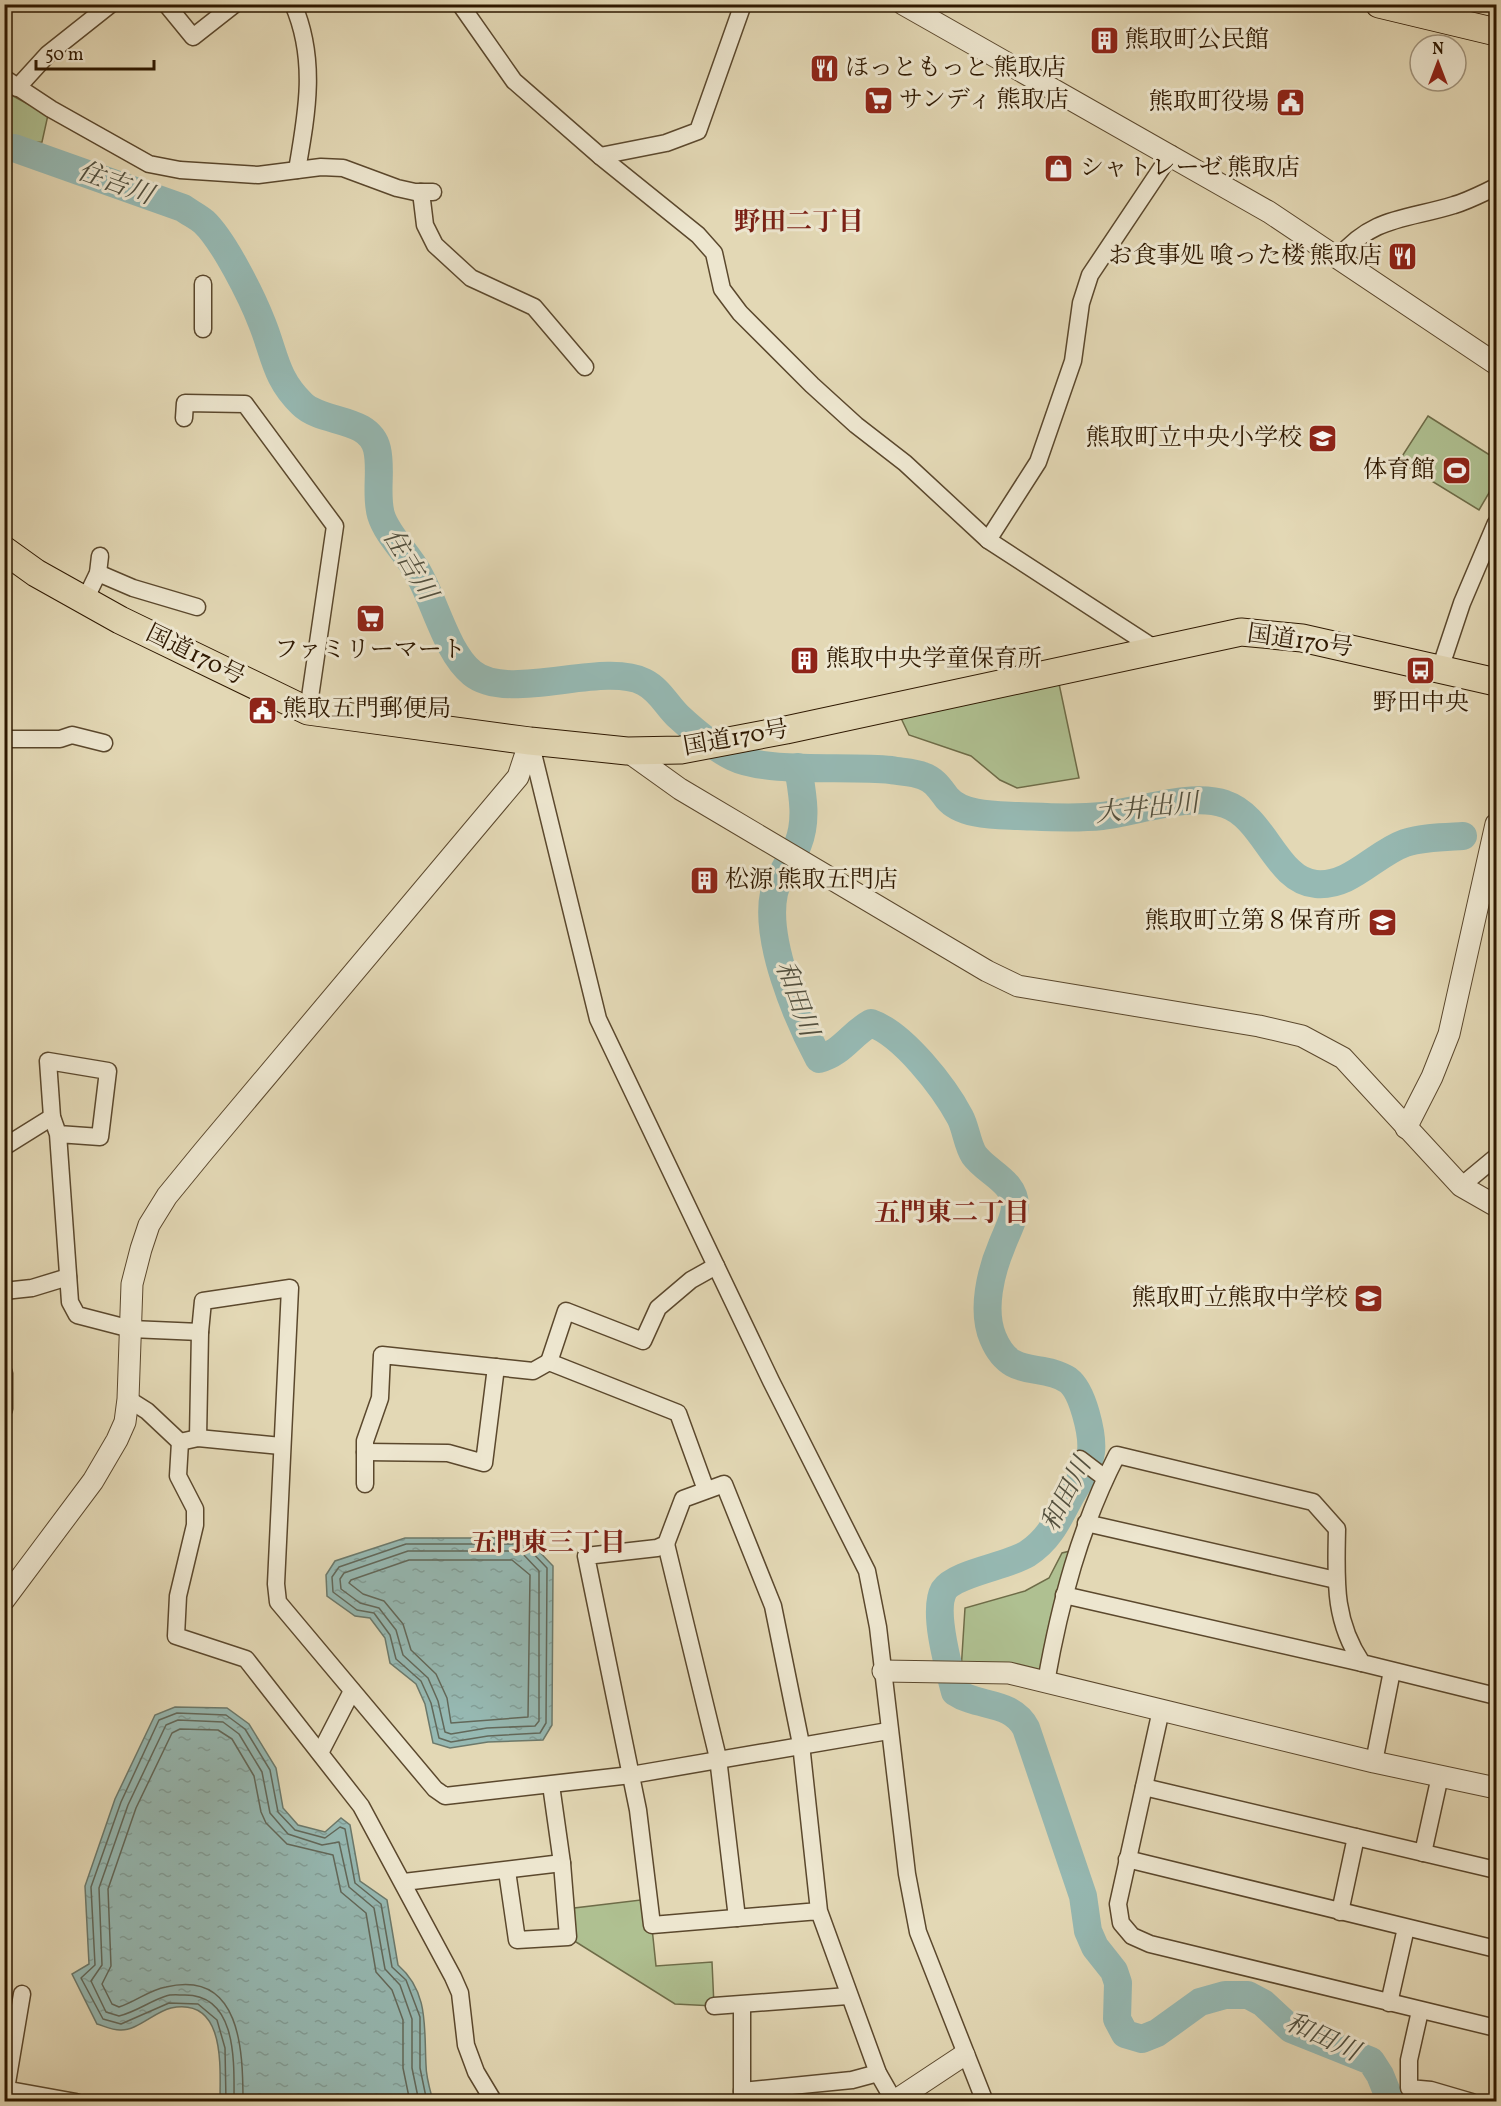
<svg xmlns="http://www.w3.org/2000/svg" width="1501" height="2106" viewBox="0 0 1501 2106" font-family="Vollkorn,'Noto Serif JP',serif">
<style>
.green{fill:#afc091;stroke:#6e6c48;stroke-width:1.5}
.water{fill:url(#water-ripples);stroke:#6c796b;stroke-width:1.5}
.lines{fill:none;stroke-linecap:round;stroke-linejoin:round}
.shore{stroke:#62685a;stroke-width:1.5}
.river{stroke:#96b9b3;stroke-width:28}
.minor-casing{stroke:#5b482d;stroke-width:19}
.tertiary-casing{stroke:#5b482d;stroke-width:23}
.trunk-casing{stroke:#2e1800;stroke-width:29}
.minor{stroke:#ede6cf;stroke-width:16}
.tertiary{stroke:#ede6cf;stroke-width:21}
.trunk{stroke:#e3d8b5;stroke-width:27}
.labels{text-anchor:middle;dominant-baseline:central;stroke-width:6;stroke-linejoin:round;paint-order:stroke}
.poi-label{font-size:24px;fill:#2e1800;stroke:#ede6cf;text-anchor:start}
.street-label{font-size:24px;fill:#2e1800;stroke:#ede6cf}
.water-label{font-size:26px;font-style:italic;fill:#52503f;stroke:#ede6cf}
.neighbourhood-label{font-size:26px;font-weight:bold;fill:#7a1f14;stroke:#ede6cf}
</style>
<defs>
<pattern id="water-ripples" width="26" height="14" patternUnits="userSpaceOnUse" patternTransform="scale(1.5)"><rect width="26" height="14" fill="#96b9b3"/><path d="M2 4q2-2 4 0t4 0M15 11q2-2 4 0t4 0" fill="none" stroke="#829e98"/></pattern>
</defs>
<rect width="100%" height="100%" fill="#e3d8b5"/>
<filter id="stains"><feTurbulence type="fractalNoise" baseFrequency=".00333" numOctaves="4"/><feColorMatrix values="0 0 0 0 .2 0 0 0 0 .09 0 0 0 0 .02 0 0 0 .5 -.17"/></filter>
<radialGradient id="worn" r=".72"><stop offset=".6" stop-color="#630" stop-opacity="0"/><stop offset="1" stop-color="#630" stop-opacity=".3"/></radialGradient>
<g class="green">
<polygon points="4,91 48,115 42,142 5,143"/>
<polygon points="1428,416 1496,459 1496,481 1479,510 1399,461"/>
<polygon points="1058,679 1079,778 1017,788 1000,780 971,756 909,735 900,716"/>
<polygon points="1078,1549 1046,1682 961,1671 965,1608 1025,1591 1049,1578 1062,1553"/>
<polygon points="649,1899 656,1966 712,1962 714,2006 675,2004 568,1937 566,1909"/>
</g>
<g class="water">
<polygon points="405,1538 515,1538 529,1541 553,1566 552,1725 543,1740 488,1742 450,1748 433,1743 425,1704 416,1684 390,1663 385,1638 370,1618 355,1616 327,1596 326,1575 335,1561"/>
<path d="M175 1707 227 1708 249 1724 276 1768 283 1808 298 1825 325 1832 341 1818 350 1825 360 1881 387 1900 398 1965C429 1992 424 2027 426 2065 426 2077 430 2090 433 2101H220C220 2067 226 1997 171 2008 154 2012 137 2031 120 2030 112 2030 104 2026 97 2024L72 1974 89 1964 85 1886 115 1799 155 1715Z"/>
</g>
<g class="lines">
<g class="shore">
<polygon points="406,1544 515,1544 526,1546 547,1568 546,1723 540,1733 488,1736 451,1742 439,1738 431,1703 421,1681 396,1659 390,1635 374,1613 357,1610 333,1592 332,1577 339,1567"/>
<polygon points="408,1551 513,1551 522,1553 539,1571 539,1721 535,1726 487,1728 451,1734 445,1732 438,1701 428,1678 403,1655 396,1630 379,1608 360,1603 341,1589 340,1579 344,1573"/>
<polygon points="409,1560 512,1560 530,1575 528,1717 451,1723 447,1698 436,1674 411,1650 403,1624 384,1601 363,1594 349,1583 351,1580"/>
<polyline points="226,2102 225,2048 217,2020 198,2004 169,2003 121,2024 103,2019 81,1978 95,1965 91,1887 121,1802 159,1720 177,1713 226,1715 245,1729 270,1770 278,1812 295,1830 325,1838 340,1827 345,1829 355,1883 381,1904 392,1967 406,1980 420,2017 420,2068 427,2102"/>
<path d="M234 2102C234 2064 238 1994 184 1995 178 1995 171 1994 166 1996 150 2001 136 2012 119 2016L106 2012 91 1981 102 1965 99 1888 128 1805 166 1725 178 1720 223 1722 239 1734 262 1772 270 1813 288 1834 322 1845 339 1842 349 1887 374 1908 385 1969 400 1985 412 2019V2068L419 2102"/>
<path d="M243 2102C243 2051 241 1969 166 1987 149 1990 135 2002 119 2007L112 2004 102 1984 111 1966 108 1889 136 1808 172 1733 180 1729 218 1730 232 1739 254 1776 261 1812 266 1823 287 1844 333 1855 341 1892 366 1913 376 1972 392 1990 403 2020V2068L410 2102"/>
</g>
<g class="river">
<path d="M14 148 183 208C190 213 198 217 204 222 224 241 252 297 262 323 275 355 275 378 302 404 322 424 369 416 377 449 382 470 375 494 381 515 387 535 407 553 417 571 435 601 446 652 472 673 508 703 603 661 644 682 660 690 667 706 679 717 694 731 715 748 733 757 767 774 849 765 891 770 901 772 914 772 923 776 935 780 940 789 947 798 962 816 997 815 1018 816 1046 817 1074 819 1102 816 1136 812 1192 792 1225 804 1265 817 1276 881 1316 884 1351 887 1374 854 1405 843 1423 837 1444 837 1463 836"/>
<path d="M798 767C802 792 808 819 798 844 792 860 778 876 774 893 764 940 797 1018 819 1059 842 1053 851 1034 871 1023 903 1034 944 1087 960 1117 966 1128 967 1144 974 1155 987 1173 1015 1181 1015 1206 1015 1218 1006 1234 1002 1245 991 1271 981 1310 993 1338 1011 1381 1041 1362 1068 1380 1083 1391 1093 1435 1091 1452 1089 1467 1077 1485 1070 1497 1058 1520 1049 1540 1027 1554 1008 1566 955 1573 944 1590 932 1611 949 1669 955 1692 979 1708 1011 1700 1026 1728L1083 1896 1088 1931 1095 1947 1114 1971 1118 1983 1117 2019 1125 2034 1142 2039 1157 2033 1200 2002 1225 1995H1248L1263 2003 1291 2029 1371 2061 1380 2075 1391 2102"/>
</g>
<defs>
<g id="minor">
<polyline points="166,4 193,37 235,4"/>
<path d="M293 4C317 59 307 113 297 170"/>
<polyline points="460,4 514,81 600,156 698,235 714,253 722,289 740,313 812,385 856,425 905,463 988,540 1157,650"/>
<polyline points="4,78 51,109 149,164 180,170 258,175 321,167 343,168 397,188 415,192 433,192"/>
<polyline points="17,88 48,54 111,4"/>
<polyline points="600,156 666,143 698,131 743,4"/>
<polyline points="421,192 425,225 435,245 471,278 534,307 585,367"/>
<path d="M1338 258C1373 216 1406 220 1454 205 1468 201 1483 193 1496 187"/>
<polyline points="203,284 203,329"/>
<polyline points="184,418 185,403 245,404 335,526 308,711"/>
<polyline points="988,540 1038,462 1073,361 1081,303 1090,275 1171,154"/>
<polyline points="98,573 133,588 197,607"/>
<polyline points="85,600 98,573 100,556"/>
<polyline points="1440,669 1462,603 1496,523"/>
<polyline points="4,739 60,739 72,735 104,743"/>
<polyline points="530,741 598,1019 771,1381 867,1571 878,1627 907,1874 918,1932 985,2102"/>
<polyline points="58,1134 100,1137 108,1071 48,1061 52,1117 58,1134 70,1302 77,1315 131,1329 200,1332 203,1301 290,1288 276,1584 278,1602 435,1789 445,1796 631,1775 888,1731"/>
<polyline points="4,1147 52,1117"/>
<polyline points="1461,1186 1496,1157"/>
<polyline points="4,1291 32,1288 68,1277"/>
<polyline points="549,1362 566,1311 643,1341 658,1308 691,1280 716,1266"/>
<polyline points="4,1373 4,1409"/>
<polyline points="128,1399 147,1411 180,1442 198,1438 281,1446"/>
<polyline points="198,1438 200,1332"/>
<polyline points="180,1442 178,1476 195,1509 195,1525 178,1596 176,1636 246,1659 361,1806 453,1977 460,1993 466,2045 476,2072 494,2102"/>
<polyline points="365,1452 448,1453 484,1463 496,1367"/>
<polyline points="1080,1459 1105,1478"/>
<polyline points="365,1484 365,1441 380,1398 382,1355 533,1371 549,1362 678,1413 706,1490"/>
<polyline points="1086,1523 1336,1580"/>
<polyline points="666,1544 718,1758 737,1918"/>
<polyline points="1064,1595 1362,1663"/>
<path d="M1046 1682C1060 1603 1080 1527 1117 1455L1313 1502 1337 1529C1336 1580 1333 1620 1362 1663L1496 1696"/>
<polyline points="1161,1710 1118,1904 1121,1923 1132,1936 1150,1944 1496,2028"/>
<polyline points="320,1753 352,1691"/>
<polyline points="1374,1762 1392,1671"/>
<polyline points="1144,1787 1496,1870"/>
<polyline points="1423,1853 1440,1776"/>
<polyline points="1127,1859 1496,1949"/>
<polyline points="507,1871 517,1940 568,1937 562,1863 551,1785"/>
<polyline points="404,1882 562,1863"/>
<polyline points="819,1911 652,1925 638,1810 586,1556 657,1548 666,1544 683,1499 724,1484 773,1606 801,1744 819,1911 878,2073 894,2101"/>
<polyline points="1340,1912 1356,1837"/>
<polyline points="1389,2003 1406,1928"/>
<polyline points="714,2006 848,1996"/>
<polyline points="742,2006 742,2101"/>
<polyline points="1420,2011 1409,2060 1409,2088 1431,2090 1472,2102"/>
<polyline points="4,2089 76,2102"/>
<polyline points="6,2089 22,1994"/>
<polyline points="742,2091 852,2080 878,2073"/>
</g>
<g id="tertiary">
<polyline points="903,4 1269,212 1496,364"/>
<polyline points="627,751 680,789 987,971 1018,986 1259,1026 1302,1036 1343,1058 1461,1186 1496,1206"/>
<polyline points="1406,1128 1432,1077 1449,1034 1496,824"/>
<polyline points="4,1600 93,1481 117,1440 125,1422 128,1399 132,1284 141,1249 149,1225 167,1196 203,1152 518,777 530,741"/>
<polyline points="883,1671 1009,1673 1374,1762 1496,1788"/>
<polyline points="893,2102 964,2055"/>
</g>
<g id="trunk">
<polyline points="1379,4 1496,32"/>
<polyline points="4,550 36,573 120,620 308,711 530,741 627,751 681,750 786,730 1241,632 1302,638 1496,682"/>
</g>
</defs>
<use href="#minor" class="minor-casing"/>
<use href="#tertiary" class="tertiary-casing"/>
<use href="#trunk" class="trunk-casing"/>
<use href="#minor" class="minor"/>
<use href="#tertiary" class="tertiary"/>
<use href="#trunk" class="trunk"/>
</g>
<defs>
<symbol id="building-square" viewBox="-11 -11 22 22"><rect x="-9" y="-9" width="18" height="18" rx="4" fill="#8f2418" stroke="#ede6cf"/><path d="M-4-6H4V6H1V3H-1V6H-4ZM-2.5-4.3h1.7v1.8h-1.7ZM.8-4.3h1.7v1.8H.8ZM-2.5-1h1.7V.8h-1.7ZM.8-1h1.7V.8H.8Z" fill="#fff"/></symbol>
<symbol id="restaurant-square" viewBox="-11 -11 22 22"><rect x="-9" y="-9" width="18" height="18" rx="4" fill="#8f2418" stroke="#ede6cf"/><path d="M-5-6h1v4h1v-4h1v4h1v-4h1v5L-1.5 .5V6h-2V.5L-5-1ZM5-6V6H3V1.5H1.5Q1.5-4 5-6Z" fill="#fff"/></symbol>
<symbol id="supermarket-square" viewBox="-11 -11 22 22"><rect x="-9" y="-9" width="18" height="18" rx="4" fill="#8f2418" stroke="#ede6cf"/><path d="M-6-5.5h2.5l.6 2H6L4.5 2H-2.5L-4.4-4H-6ZM-1.5 3.2a1.3 1.3 0 1 0 .1 0ZM3 3.2a1.3 1.3 0 1 0 .1 0Z" fill="#fff"/></symbol>
<symbol id="civic-square" viewBox="-11 -11 22 22"><rect x="-9" y="-9" width="18" height="18" rx="4" fill="#8f2418" stroke="#ede6cf"/><path d="M-.6-6.5H3V-4.5H.6V-3L4-1V1h2V6H-6V1h2V-1L-.6-3ZM-1.2 2.5V6h2.4V2.5Z" fill="#fff"/></symbol>
<symbol id="shop-square" viewBox="-11 -11 22 22"><rect x="-9" y="-9" width="18" height="18" rx="4" fill="#8f2418" stroke="#ede6cf"/><path d="M-5-2.5h2.3a2.7 3.5 0 0 1 5.4 0H5L5.5 6h-11ZM-1.5-2.5h3a1.5 2.3 0 0 0-3 0Z" fill="#fff"/></symbol>
<symbol id="school-square" viewBox="-11 -11 22 22"><rect x="-9" y="-9" width="18" height="18" rx="4" fill="#8f2418" stroke="#ede6cf"/><path d="M0-5L7-2L0 1L-7-2ZM-4 1L0 2.5L4 1V4Q0 6-4 4Z" fill="#fff"/></symbol>
<symbol id="stadium-square" viewBox="-11 -11 22 22"><rect x="-9" y="-9" width="18" height="18" rx="4" fill="#8f2418" stroke="#ede6cf"/><path d="M0-5a6.5 5 0 1 0 0 10a6.5 5 0 1 0 0-10ZM-3.5-1.8h7v3.6h-7Z" fill="#fff"/></symbol>
<symbol id="bus-square" viewBox="-11 -11 22 22"><rect x="-9" y="-9" width="18" height="18" rx="4" fill="#8f2418" stroke="#ede6cf"/><path d="M-5-6H5V4H4V6H2V4H-2V6H-4V4H-5ZM-3.5-4V0h7V-4ZM-3.5 1.2v1.5H-2V1.2ZM2 1.2v1.5H3.5V1.2Z" fill="#fff"/></symbol>
</defs>
<g fill-rule="evenodd">
<use href="#building-square" x="1088" y="24" width="33" height="33"/>
<use href="#restaurant-square" x="808" y="52" width="33" height="33"/>
<use href="#supermarket-square" x="862" y="84" width="33" height="33"/>
<use href="#civic-square" x="1274" y="86" width="33" height="33"/>
<use href="#shop-square" x="1042" y="152" width="33" height="33"/>
<use href="#restaurant-square" x="1386" y="240" width="33" height="33"/>
<use href="#school-square" x="1306" y="422" width="33" height="33"/>
<use href="#stadium-square" x="1440" y="454" width="33" height="33"/>
<use href="#supermarket-square" x="354" y="602" width="33" height="33"/>
<use href="#building-square" x="788" y="644" width="33" height="33"/>
<use href="#bus-square" x="1404" y="654" width="33" height="33"/>
<use href="#civic-square" x="246" y="694" width="33" height="33"/>
<use href="#building-square" x="688" y="864" width="33" height="33"/>
<use href="#school-square" x="1366" y="906" width="33" height="33"/>
<use href="#school-square" x="1352" y="1282" width="33" height="33"/>
</g>
<g class="labels">
<g class="poi-label">
<text x="1125" y="41">熊取町公民館</text>
<text x="845" y="69">ほっともっと 熊取店</text>
<text x="899" y="101">サンディ 熊取店</text>
<text x="1269" y="103" text-anchor="end">熊取町役場</text>
<text x="1080" y="169">シャトレーゼ 熊取店</text>
<text x="1382" y="257" text-anchor="end">お食事処 喰った楼 熊取店</text>
<text x="1302" y="439" text-anchor="end">熊取町立中央小学校</text>
<text x="1435" y="471" text-anchor="end">体育館</text>
<text x="370" y="651" text-anchor="middle">ファミリーマート</text>
<text x="826" y="660">熊取中央学童保育所</text>
<text x="1421" y="704" text-anchor="middle">野田中央</text>
<text x="283" y="710">熊取五門郵便局</text>
<text x="725" y="881">松源 熊取五門店</text>
<text x="1361" y="922" text-anchor="end">熊取町立第８保育所</text>
<text x="1348" y="1299" text-anchor="end">熊取町立熊取中学校</text>
</g>
<g class="street-label">
<text transform="translate(1300 642) rotate(8)">国道170号</text>
<text transform="translate(195 656) rotate(26)">国道170号</text>
<text transform="translate(736 739) rotate(-10)">国道170号</text>
</g>
<g class="water-label">
<text transform="translate(115 184) rotate(20)">住吉川</text>
<text transform="translate(409 565) rotate(59)">住吉川</text>
<text transform="translate(1147 809) rotate(-6)">大井出川</text>
<text transform="translate(796 999) rotate(70)">和田川</text>
<text transform="translate(1067 1495) rotate(-63)">和田川</text>
<text transform="translate(1322 2038) rotate(25)">和田川</text>
</g>
<g class="neighbourhood-label">
<text x="799" y="223">野田二丁目</text>
<text x="952" y="1214">五門東二丁目</text>
<text x="548" y="1544">五門東三丁目</text>
</g>
</g>
<rect width="1501" height="2106" fill="none" stroke="#e3d8b5" stroke-width="24"/>
<rect x="6" y="6" width="1489" height="2094" fill="none" stroke="#2e1800" stroke-width="3"/>
<rect x="12" y="12" width="1477" height="2082" fill="none" stroke="#2e1800" stroke-width="1.5"/>
<g transform="translate(1438 63)"><circle r="28" fill="#ede6cf" stroke="#a1947c" stroke-width="1.5"/>
<path d="M0-4.5L10 22L0 15L-10 22Z" fill="#8f2418"/>
<text y="-9" font-size="16" font-weight="bold" text-anchor="middle" fill="#2e1800">N</text>
</g>
<path d="M36 60v9h118v-9" fill="none" stroke="#2e1800" stroke-width="3"/>
<text x="45" y="60" font-size="18" fill="#2e1800" stroke="#ede6cf" stroke-width="4.5" paint-order="stroke">50 m</text>
<rect width="100%" height="100%" filter="url(#stains)"/>
<rect width="100%" height="100%" fill="url(#worn)"/>
</svg>
